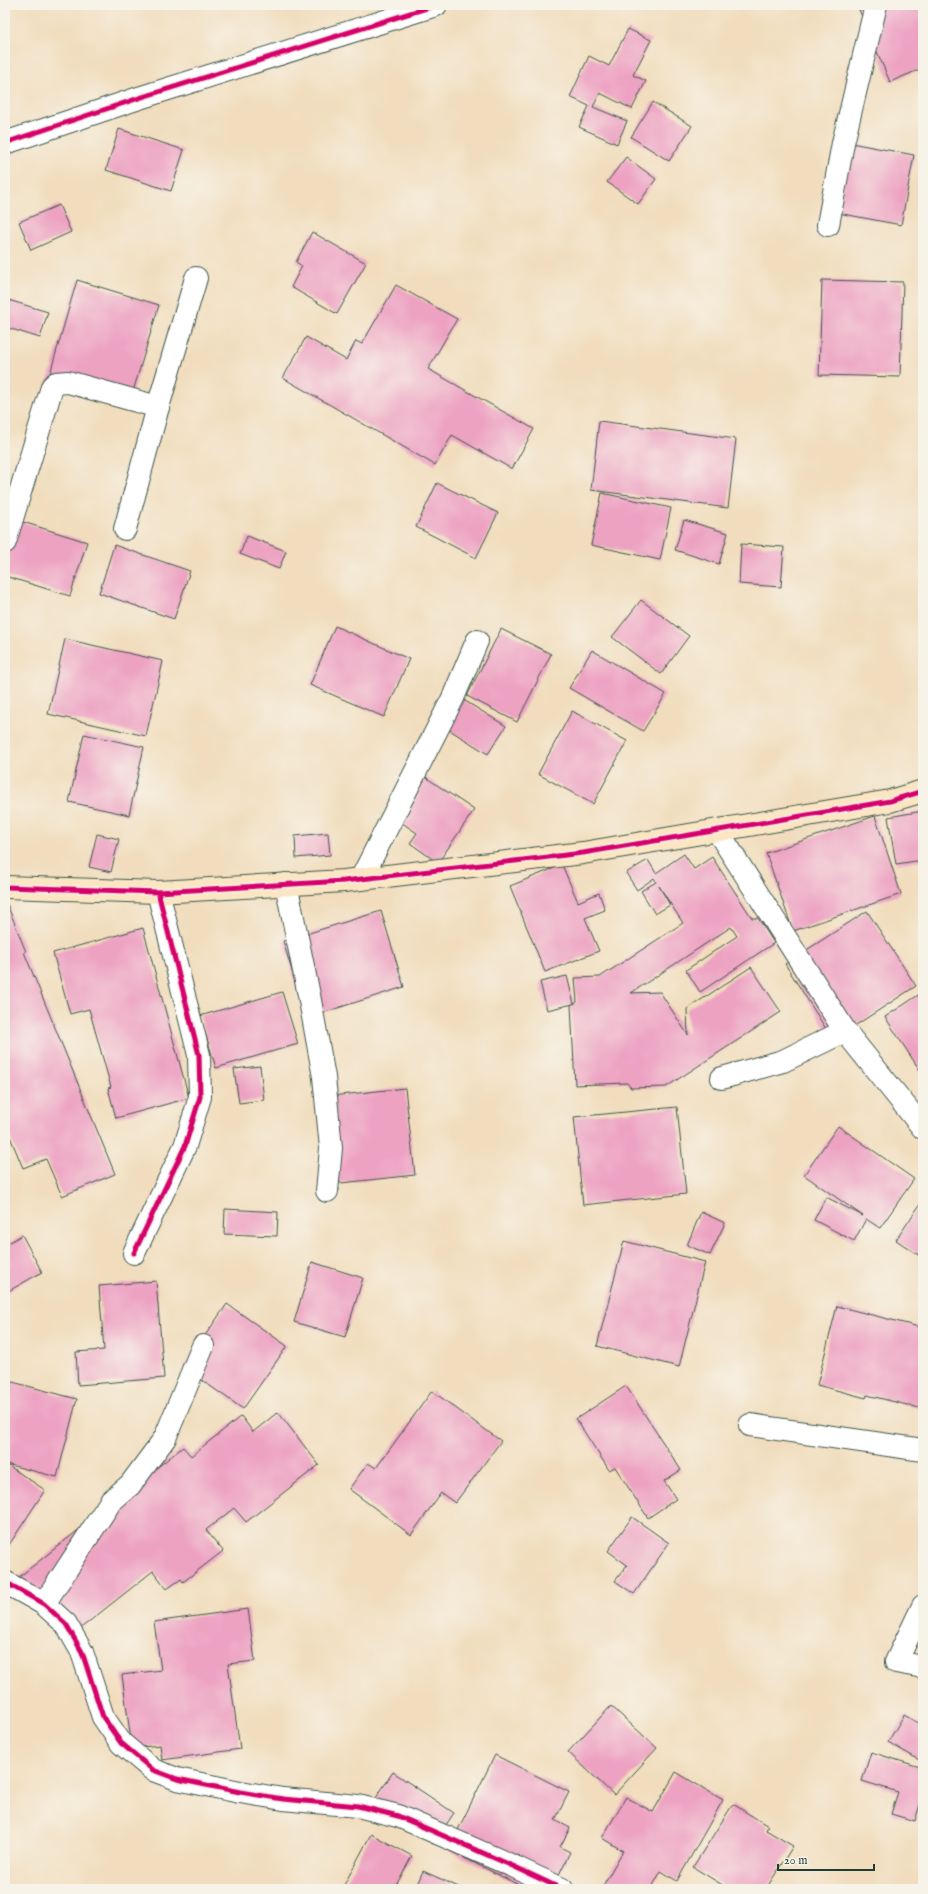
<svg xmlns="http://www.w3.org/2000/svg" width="928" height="1894" viewBox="0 0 928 1894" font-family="'IM FELL English',serif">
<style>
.building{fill:#eda2c2}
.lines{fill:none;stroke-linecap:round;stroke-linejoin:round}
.street-casing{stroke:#3e5549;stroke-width:24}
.secondary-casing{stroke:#3e5549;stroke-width:24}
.street{stroke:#fff;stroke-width:22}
.secondary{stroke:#fbe6c4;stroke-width:22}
.cycleway-casing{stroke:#f7f3e8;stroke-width:8}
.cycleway{stroke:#d6006c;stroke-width:5}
</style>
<rect width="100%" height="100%" fill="#f7f3e8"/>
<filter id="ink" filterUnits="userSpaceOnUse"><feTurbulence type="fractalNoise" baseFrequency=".025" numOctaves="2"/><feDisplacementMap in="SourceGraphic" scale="8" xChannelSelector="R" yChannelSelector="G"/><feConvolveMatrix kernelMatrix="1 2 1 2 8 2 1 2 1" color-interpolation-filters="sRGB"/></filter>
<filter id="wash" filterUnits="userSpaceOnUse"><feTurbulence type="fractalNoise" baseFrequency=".012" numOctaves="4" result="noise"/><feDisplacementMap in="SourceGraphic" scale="16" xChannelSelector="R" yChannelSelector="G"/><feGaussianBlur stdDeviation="0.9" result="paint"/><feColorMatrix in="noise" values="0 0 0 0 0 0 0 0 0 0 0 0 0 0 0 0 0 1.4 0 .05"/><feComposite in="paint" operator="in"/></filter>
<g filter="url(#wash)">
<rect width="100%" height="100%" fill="#f1ddbd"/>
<g id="blocks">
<g class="building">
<polygon points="857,5 923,5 923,68 890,82"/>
<polygon points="628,29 651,40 633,75 646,81 632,109 600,93 593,107 627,121 617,144 579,127 589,106 570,97 589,56 609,66"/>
<polygon points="653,102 692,126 669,161 631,137"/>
<polygon points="119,129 184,150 171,191 106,170"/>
<polygon points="851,143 914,155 901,225 838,213"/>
<polygon points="626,157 656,179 638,204 607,182"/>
<polygon points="59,205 71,232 31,250 19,222"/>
<polygon points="312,232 366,263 337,314 291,287 302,266 296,262"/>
<polygon points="77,280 159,305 128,408 47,384"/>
<polygon points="822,280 903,282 900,377 819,375"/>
<polygon points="396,285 457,319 428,369 534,429 512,469 452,435 435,465 283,378 306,337 346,360 356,341 362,344"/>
<polygon points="5,299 48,312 40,338 5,327"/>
<polygon points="599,421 736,439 728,508 591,490"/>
<polygon points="437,483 498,513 476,558 416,527"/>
<polygon points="602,493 671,508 660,560 591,545"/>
<polygon points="10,518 87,542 70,596 5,576 5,533"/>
<polygon points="684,520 728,533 719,564 675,550"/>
<polygon points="247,536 286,551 279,569 240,554"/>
<polygon points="741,544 784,547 781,587 739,584"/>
<polygon points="114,545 190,571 174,619 99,593"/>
<polygon points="641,600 689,636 661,674 612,637"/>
<polygon points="335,626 409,659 384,717 310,685"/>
<polygon points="501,629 551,654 517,722 467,696"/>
<polygon points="65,639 163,661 146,736 48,714"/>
<polygon points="592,650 666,694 643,731 569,688"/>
<polygon points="457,696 506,726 488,754 440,724"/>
<polygon points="572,711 627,741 593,804 538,774"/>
<polygon points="84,734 144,747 129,815 69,802"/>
<polygon points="415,770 474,810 438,863 410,843 417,833 386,812"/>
<polygon points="923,811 923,860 896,864 888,817"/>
<polygon points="875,816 901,894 793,931 766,853"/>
<polygon points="328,833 330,855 296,858 295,836"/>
<polygon points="97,834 119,839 111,872 89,867"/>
<polygon points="684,854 694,869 712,857 752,918 758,918 774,943 700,992 686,970 737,936 731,927 631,993 660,992 688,1035 687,1009 751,967 781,1012 666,1087 631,1088 627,1083 575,1085 571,1005 573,1004 547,1010 540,982 567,976 574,1004 577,1002 575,978 600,977 683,923 659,886 670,905 655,914 641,891 656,882 654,878 637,890 626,873 648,860 656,873"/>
<polygon points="562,865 578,902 599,893 605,910 585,918 599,951 545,972 510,886"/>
<polygon points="5,899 26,952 24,952 115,1174 62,1196 46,1159 23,1168 8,1132 5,1133"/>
<polygon points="381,911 404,987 306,1018 283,941"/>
<polygon points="867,911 916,986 833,1040 785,964"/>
<polygon points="143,928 189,1098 116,1118 108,1088 111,1087 89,1009 70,1014 53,953"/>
<polygon points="282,992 298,1044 216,1068 200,1016"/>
<polygon points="923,992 923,1075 885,1017"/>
<polygon points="260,1066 264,1100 239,1103 234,1069"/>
<polygon points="405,1088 415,1175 332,1184 322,1097"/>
<polygon points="677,1107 686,1194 583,1205 574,1117"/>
<polygon points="838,1126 914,1179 880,1228 866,1219 854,1241 814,1220 826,1197 863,1216 804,1175"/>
<polygon points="923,1200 923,1258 896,1240"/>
<polygon points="225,1209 278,1212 277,1236 224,1234"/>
<polygon points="701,1212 725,1223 710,1255 687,1245"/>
<polygon points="22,1235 42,1272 5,1293 5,1245"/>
<polygon points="624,1241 705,1262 679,1367 597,1346"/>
<polygon points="312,1262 363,1278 345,1337 294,1322"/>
<polygon points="156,1281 164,1378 78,1385 76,1352 104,1350 99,1286"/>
<polygon points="227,1304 287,1346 243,1409 183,1367"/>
<polygon points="837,1306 923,1328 923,1409 867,1395 866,1398 817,1385"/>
<polygon points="5,1380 77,1399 57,1477 6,1464 45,1490 5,1551"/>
<polygon points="626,1386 681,1470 664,1481 676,1499 648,1518 615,1467 609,1470 576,1419"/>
<polygon points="432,1391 501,1441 455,1503 441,1493 411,1535 349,1489 368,1463 376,1468"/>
<polygon points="278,1412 319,1465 246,1522 234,1508 206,1530 223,1551 183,1582 181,1579 167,1589 153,1571 67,1639 19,1577 183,1447 191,1456 241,1416 253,1432"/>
<polygon points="632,1517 669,1543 634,1594 615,1581 627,1565 608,1551"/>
<polygon points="248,1609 255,1661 228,1664 240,1749 162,1760 160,1745 132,1748 122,1675 161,1670 154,1622"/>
<polygon points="611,1706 657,1748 614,1795 568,1752"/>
<polygon points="904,1715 923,1726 923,1758 921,1761 888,1742"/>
<polygon points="871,1752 923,1768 923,1794 915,1821 891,1814 898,1792 862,1781"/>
<polygon points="495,1755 569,1792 555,1820 570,1828 560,1847 570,1852 552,1889 527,1889 448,1850"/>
<polygon points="393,1772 454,1813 433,1844 372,1804"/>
<polygon points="676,1772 723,1800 677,1881 661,1871 651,1889 601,1889 623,1851 602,1838 626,1797 653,1812"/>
<polygon points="733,1804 768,1826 766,1830 793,1846 766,1889 729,1889 693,1867"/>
<polygon points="371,1834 412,1856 394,1889 342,1889"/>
<polygon points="423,1871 463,1889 415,1889"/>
</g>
</g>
</g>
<g filter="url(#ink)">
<use href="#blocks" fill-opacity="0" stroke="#3e5549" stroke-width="1"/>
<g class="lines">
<defs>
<g id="street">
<polyline points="5,143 139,98 436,5"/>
<polyline points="828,225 843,143 876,5"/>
<polyline points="125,529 158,407 196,278"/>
<polyline points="5,542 52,387 56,383 68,382 158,407"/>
<polyline points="717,830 845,1031 923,1128"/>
<polyline points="361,879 453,698 477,641"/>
<polyline points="286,884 309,995 324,1077 331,1148 327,1191"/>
<polyline points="722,1078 783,1061 845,1031"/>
<polyline points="134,1253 185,1146 200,1097 199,1055 158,892"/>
<polyline points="750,1425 923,1450"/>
<polyline points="5,1582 44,1604 66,1624 82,1652 103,1717 121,1743 153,1770 177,1779 240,1792 283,1799 358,1806 398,1816 515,1867 562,1889"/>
<polyline points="44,1604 111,1501 130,1485 165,1438 203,1346"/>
<polyline points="923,1606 896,1662 923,1667"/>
</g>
<polyline id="secondary" points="5,887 158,892 344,881 583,853 890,801 923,791"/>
</defs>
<use href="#street" class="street-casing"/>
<use href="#secondary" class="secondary-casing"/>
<use href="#street" class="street"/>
<use href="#secondary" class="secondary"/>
<defs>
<g id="cycleway">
<polyline points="5,143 139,98 436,5"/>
<polyline points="5,887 158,892 344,881 583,853 890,801 923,791"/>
<polyline points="134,1253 185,1146 200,1097 199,1055 158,892"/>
<polyline points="5,1582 44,1604 66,1624 82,1652 103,1717 121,1743 153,1770 177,1779 240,1792 283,1799 358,1806 398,1816 515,1867 562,1889"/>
</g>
</defs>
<use href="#cycleway" class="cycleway-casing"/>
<use href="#cycleway" class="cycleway"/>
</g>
</g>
<rect width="928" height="1894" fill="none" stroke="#f7f3e8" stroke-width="20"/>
<path d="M778 1864v6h96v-6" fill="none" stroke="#1f3d34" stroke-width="2"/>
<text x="784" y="1864" font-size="12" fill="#1f3d34" stroke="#f7f3e8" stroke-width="3" paint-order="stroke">20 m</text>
</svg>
